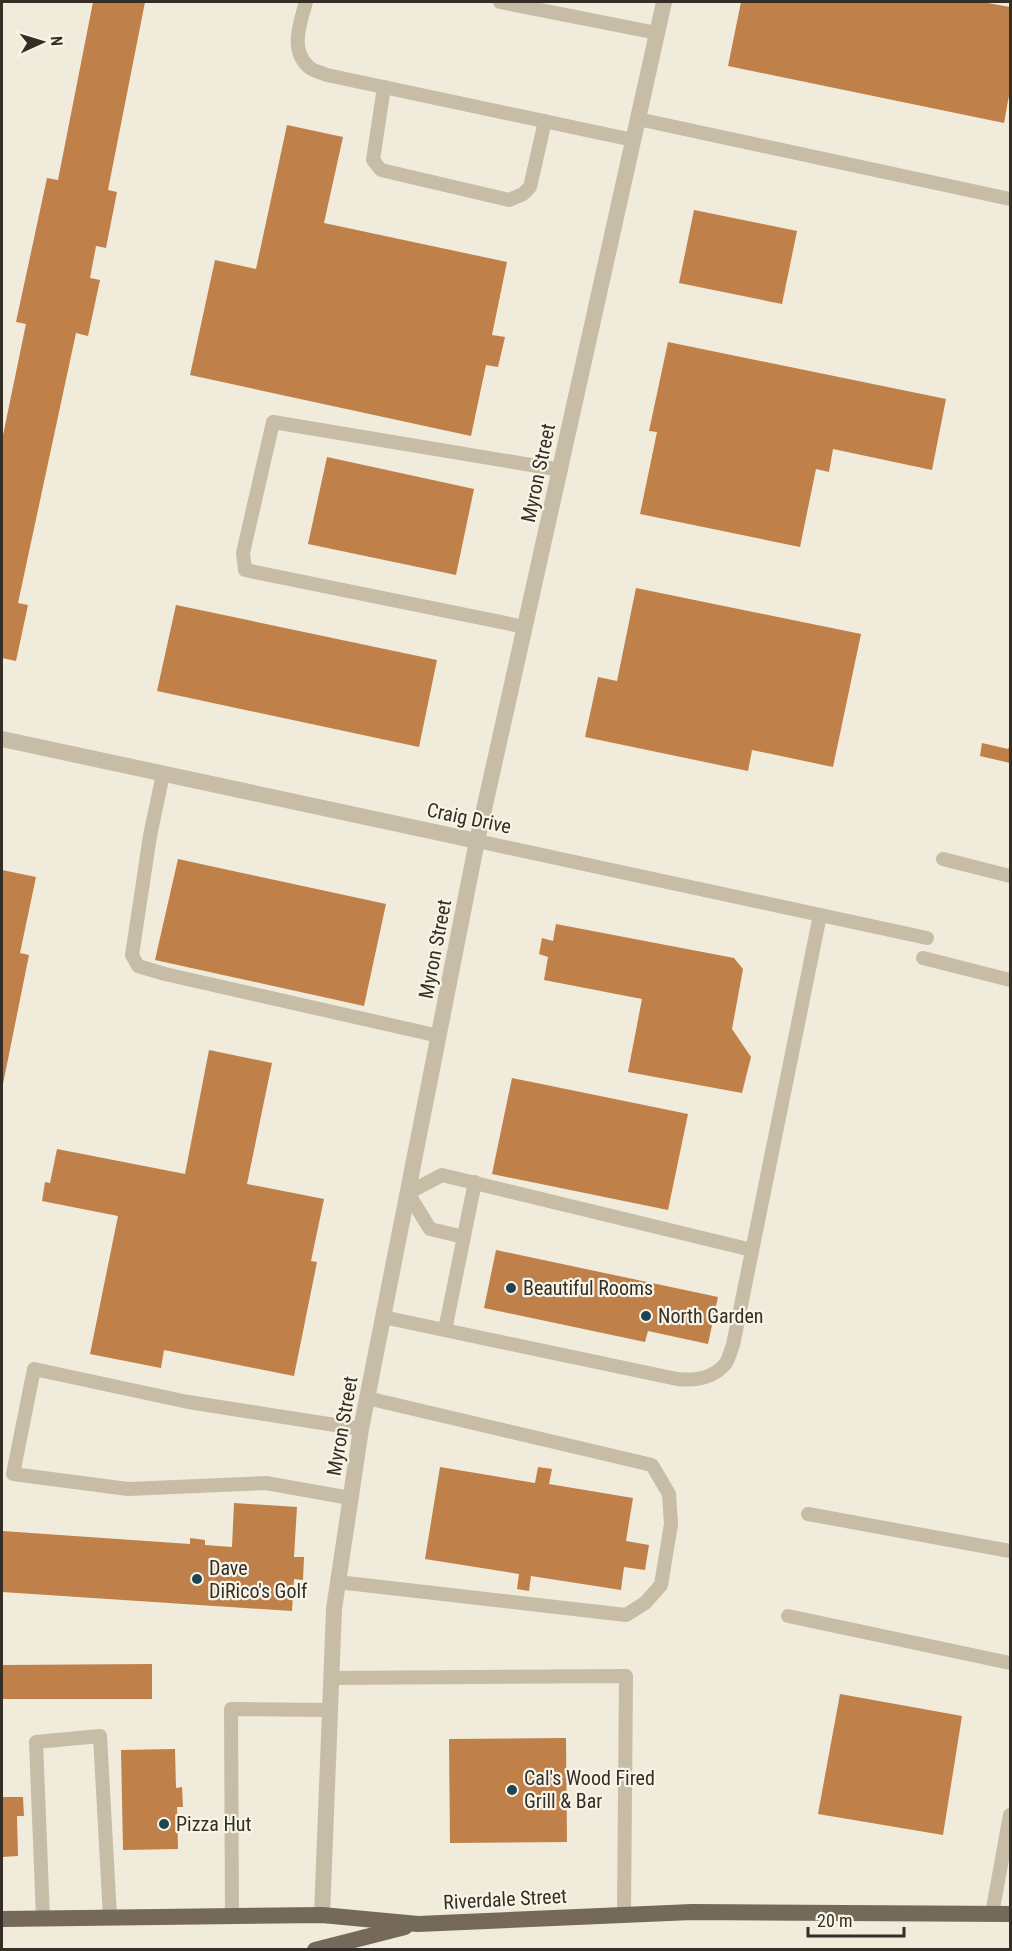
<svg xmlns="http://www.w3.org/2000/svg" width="1012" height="1951" viewBox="0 0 1012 1951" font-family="'Roboto Condensed',sans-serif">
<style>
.building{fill:#bf804a}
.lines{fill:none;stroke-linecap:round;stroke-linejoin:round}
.service{stroke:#c7bda7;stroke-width:14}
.minor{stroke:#c7bda7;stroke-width:16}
.primary{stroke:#756959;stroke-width:16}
.poi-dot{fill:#1f4453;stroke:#f8f4e6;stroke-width:2}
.labels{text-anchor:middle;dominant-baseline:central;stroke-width:4.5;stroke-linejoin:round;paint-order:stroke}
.street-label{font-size:20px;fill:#342e27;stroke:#f8f4e6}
.poi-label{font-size:20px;fill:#342e27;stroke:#f8f4e6;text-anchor:start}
</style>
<rect width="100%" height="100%" fill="#f0ebda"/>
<g class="building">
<polygon points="93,2 145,2 108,190 117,192 106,248 96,246 90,278 100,280 88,336 76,333 18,603 28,605 16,661 2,658 2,440 26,324 16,322 47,178 58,180"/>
<polygon points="741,2 982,2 1010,7 1010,90 1004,123 728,66"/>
<polygon points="287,125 343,137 324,223 507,262 492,335 505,337 498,367 486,365 471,436 190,375 215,260 256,269"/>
<polygon points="694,210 797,231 782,304 679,283"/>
<polygon points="668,342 946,399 932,470 833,449 829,472 816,469 800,547 640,514 657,432 649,431"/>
<polygon points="327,457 474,489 456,575 308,544"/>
<polygon points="636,588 861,634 833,767 752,750 748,771 585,737 598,677 617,681"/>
<polygon points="176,605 437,660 419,747 157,691"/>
<polygon points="982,743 1008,749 1010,744 1010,763 980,756"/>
<polygon points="178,859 386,904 364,1006 155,960"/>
<polygon points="2,870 36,877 20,953 29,955 3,1084"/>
<polygon points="556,924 734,958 743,969 732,1029 751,1057 742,1093 628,1072 642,999 544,980 548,957 539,954 542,938 553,941"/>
<polygon points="209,1050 272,1063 247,1184 324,1199 311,1261 317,1262 294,1376 164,1350 161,1368 90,1354 118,1216 42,1201 45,1182 50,1183 57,1149 185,1174"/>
<polygon points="512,1078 688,1114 668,1210 492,1174"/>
<polygon points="496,1250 718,1297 708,1344 648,1331 645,1342 484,1308"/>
<polygon points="440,1467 535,1483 538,1467 552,1469 549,1484 633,1498 626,1541 649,1545 645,1570 624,1567 621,1590 531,1576 529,1591 517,1589 519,1574 425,1559"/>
<polygon points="234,1503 297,1507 294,1557 304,1557 303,1580 294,1579 292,1611 2,1592 2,1531 190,1544 190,1538 205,1540 205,1545 232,1547"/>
<polygon points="152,1664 152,1699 2,1699 2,1665"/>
<polygon points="840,1694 962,1716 943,1835 818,1814"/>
<polygon points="566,1738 567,1842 450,1843 449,1739"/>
<polygon points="175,1749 176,1788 182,1787 183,1807 177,1807 178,1849 123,1850 121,1750"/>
<polygon points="2,1797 23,1797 24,1816 17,1816 18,1856 2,1857"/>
</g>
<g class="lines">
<g class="service">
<path d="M306 2C300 23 289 51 310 68 314 71 322 73 327 75L633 140"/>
<polyline points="500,2 657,33"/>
<polyline points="384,87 373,160 381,170 509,200 523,194 530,187 545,121"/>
<polyline points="638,119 1010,199"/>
<polyline points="525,627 245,570 243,553 273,422 561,470"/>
<polyline points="163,774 150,836 132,955 138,966 165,974 439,1036"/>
<polyline points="477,841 927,938"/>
<polyline points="943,859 1010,876"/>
<polyline points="923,958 1010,980"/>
<polyline points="464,1237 430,1229 408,1193 442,1175 752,1250"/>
<path d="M383 1317 677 1379C695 1381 714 1378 726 1363 729 1358 731 1350 733 1345L820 915"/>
<polyline points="445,1330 475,1182"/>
<polyline points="350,1498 266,1483 128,1489 13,1474 34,1369 188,1402 361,1429"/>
<polyline points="808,1514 1010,1551"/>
<polyline points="338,1582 626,1615 645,1603 661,1585 671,1524 669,1494 652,1465 367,1398"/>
<polyline points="788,1616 1010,1663"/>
<polyline points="331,1678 626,1676 624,1915"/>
<polyline points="992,1914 1010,1815"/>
<polyline points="232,1916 231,1709 330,1710"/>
<polyline points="43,1918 36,1742 100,1736 110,1917"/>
</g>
<g class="minor">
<polyline points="2,739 477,841"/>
<polyline points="322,1915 334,1609 361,1429 477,841 664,2"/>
</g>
<g class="primary">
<polyline points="2,1919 322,1915 418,1924 692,1912 1010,1914"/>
<polyline points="315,1950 405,1927"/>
</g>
</g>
<g class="poi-dot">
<circle cx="511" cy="1288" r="6"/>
<circle cx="646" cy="1316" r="6"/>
<circle cx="197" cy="1579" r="6"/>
<circle cx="512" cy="1790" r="6"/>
<circle cx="164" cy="1824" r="6"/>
</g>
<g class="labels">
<g class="street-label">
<text transform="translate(538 473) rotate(-78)">Myron Street</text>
<text transform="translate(469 818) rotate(12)">Craig Drive</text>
<text transform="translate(435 949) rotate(-79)">Myron Street</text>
<text transform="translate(342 1426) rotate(-80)">Myron Street</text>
<text transform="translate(505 1899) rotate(-3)">Riverdale Street</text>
</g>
<g class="poi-label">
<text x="523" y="1288">Beautiful Rooms</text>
<text x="658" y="1316">North Garden</text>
<text x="209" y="1568">Dave<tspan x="209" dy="23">DiRico's Golf</tspan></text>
<text x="524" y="1778">Cal's Wood Fired<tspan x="524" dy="23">Grill &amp; Bar</tspan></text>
<text x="176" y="1824">Pizza Hut</text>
</g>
</g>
<rect width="1012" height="1951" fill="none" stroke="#342e27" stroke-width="6"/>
<g transform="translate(42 42) rotate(86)" stroke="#f8f4e6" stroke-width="4.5" paint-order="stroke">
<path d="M0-4.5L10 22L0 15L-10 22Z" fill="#342e27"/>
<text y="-9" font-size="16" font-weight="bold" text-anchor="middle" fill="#342e27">N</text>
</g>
<path d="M808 1927v9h96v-9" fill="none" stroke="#342e27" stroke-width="3"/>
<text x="817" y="1927" font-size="18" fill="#342e27" stroke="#f8f4e6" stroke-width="4.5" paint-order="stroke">20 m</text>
</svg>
